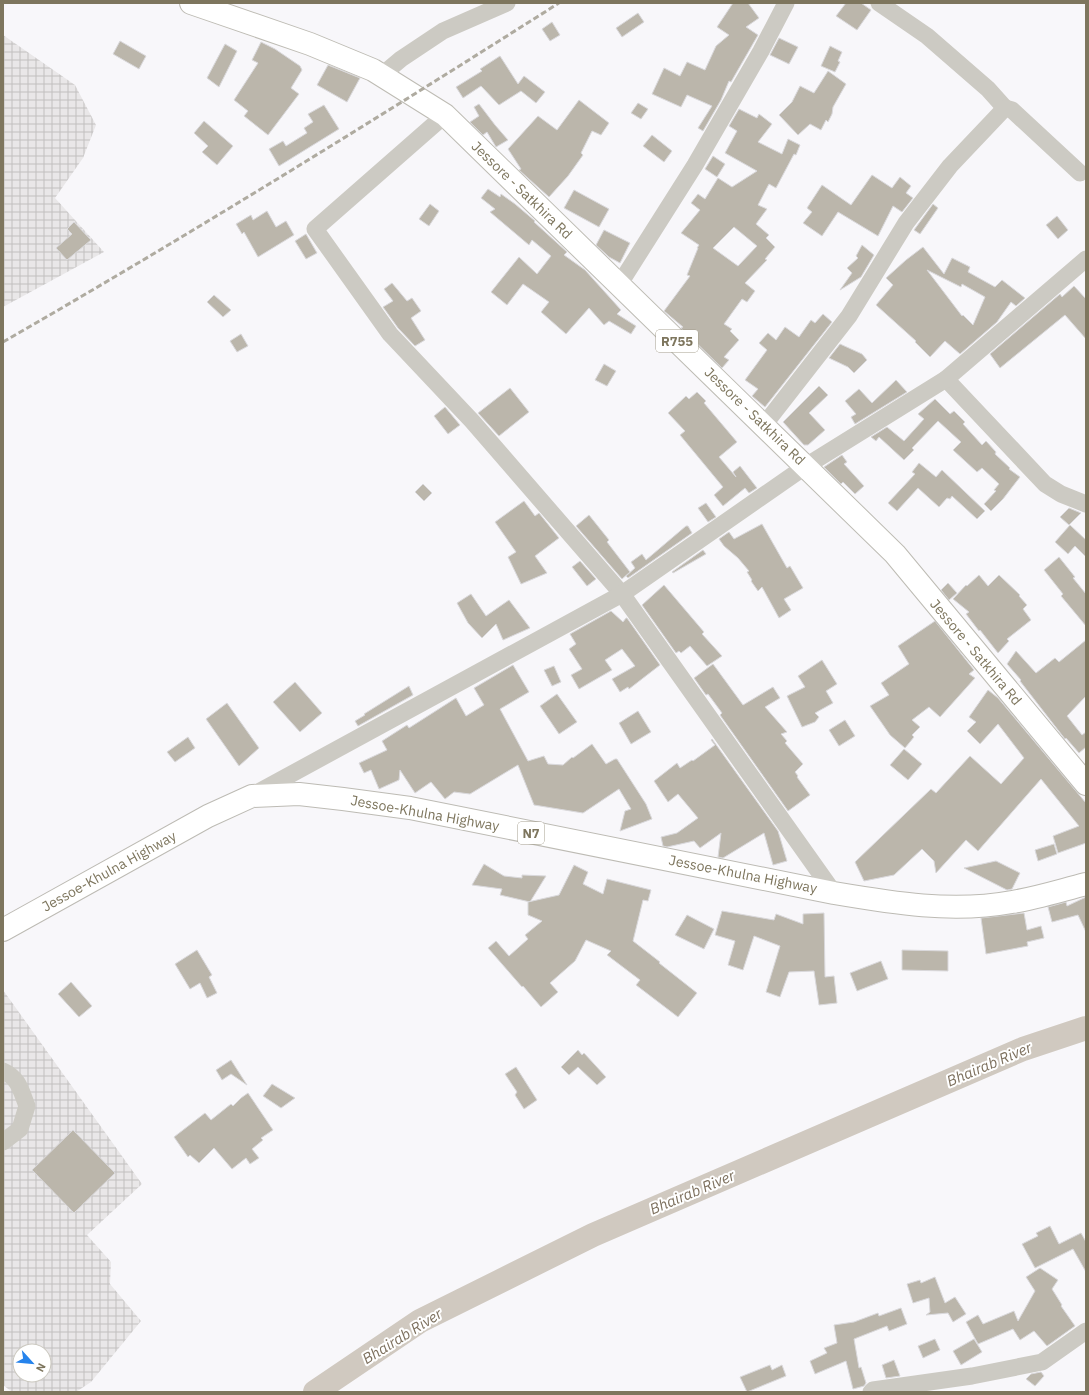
<svg xmlns="http://www.w3.org/2000/svg" width="1089" height="1395" viewBox="0 0 1089 1395" font-family="'IBM Plex Sans',sans-serif">
<style>
.industrial{fill:url(#industrial-grid);fill-rule:evenodd}
.lines{fill:none;stroke-linecap:round;stroke-linejoin:round}
.river{stroke:#d0c9c0;stroke-width:24}
.building{fill:#bbb6ab;stroke:#dad9dc;fill-rule:evenodd}
.major-casing{stroke:#bebcb4;stroke-width:24}
.highway-casing{stroke:#bdbbb4;stroke-width:24}
.minor{stroke:#cccac3;stroke-width:17}
.major{stroke:#fff;stroke-width:22}
.highway{stroke:#fff;stroke-width:22}
.rail{stroke:#afaba0;stroke-width:3;stroke-dasharray:6 3;stroke-linecap:butt}
.labels{text-anchor:middle;dominant-baseline:central;stroke-width:4;stroke-linejoin:round;paint-order:stroke}
.shield{fill:#fff;stroke:#a59f8e;stroke-width:1}
.shield-label{font-size:13px;font-weight:bold;fill:#7e765e}
.street-label{font-size:14px;fill:#7e765e;stroke:#fff}
.water-label{font-size:15px;font-style:italic;fill:#7d705e;stroke:#fff}
</style>
<defs>
<pattern id="industrial-grid" width="8" height="8" patternUnits="userSpaceOnUse"><rect width="8" height="8" fill="#e9e7e8"/><path d="M0 4h8M4 0v8" fill="none" stroke="#c2c0bf"/></pattern>
</defs>
<rect width="100%" height="100%" fill="#f8f7fa"/>
<g class="industrial">
<polygon points="3,35 75,85 96,125 83,158 55,198 104,252 3,307"/>
<path d="M3 990 142 1184 87 1235 111 1262 110 1284 141 1321 91 1382 76 1392H12L3 1385ZM20 1351H44V1375H20Z"/>
</g>
<g class="lines">
<polyline class="river" points="315,1392 420,1321 593,1235 1023,1049 1086,1028"/>
</g>
<g class="building">
<polygon points="733,3 748,3 759,18 746,27 758,35 731,82 729,81 721,100 703,131 698,128 712,106 687,95 681,107 652,94 664,68 680,76 687,62 705,70 716,46 729,35 717,27"/>
<polygon points="846,3 861,3 871,10 857,30 836,16"/>
<polygon points="638,13 644,22 622,37 616,28"/>
<polygon points="552,22 560,35 550,41 542,29"/>
<polygon points="779,38 798,47 789,64 770,55"/>
<polygon points="120,41 146,56 139,69 113,54"/>
<polygon points="261,42 275,49 300,66 302,70 291,88 299,94 268,135 244,116 248,111 234,100 258,63 252,60"/>
<polygon points="225,44 237,51 219,87 207,78"/>
<polygon points="830,46 842,52 838,61 840,62 835,72 821,66"/>
<polygon points="500,56 518,84 524,76 545,92 536,103 521,91 499,105 481,86 463,98 456,87 482,71 480,69"/>
<polygon points="328,65 360,78 347,102 317,85"/>
<polygon points="828,71 846,84 833,107 832,114 828,122 826,120 821,130 810,124 798,135 779,115 792,102 800,86 814,93"/>
<polygon points="579,100 609,123 601,135 592,131 581,153 583,155 568,176 549,197 519,170 521,169 508,149 538,116 557,130"/>
<polygon points="638,103 648,109 641,119 631,113"/>
<polygon points="479,104 495,125 508,140 496,147 487,132 483,135 470,122 479,116 474,107"/>
<polygon points="324,105 339,129 279,166 269,149 283,141 286,146 307,133 304,128 313,122 308,114"/>
<path d="M739 109 757 118 759 114 772 124 758 142 782 154 788 139 800 145 796 155 794 154 776 188 769 184 758 205 767 209 756 224 769 235 766 238 775 247 765 259 767 260 745 283 755 291 747 302 742 299 724 324 732 329 730 331 739 340 724 357 729 360 722 368 681 328 683 327 664 311 690 276 687 275 698 248H697L699 245 681 233 700 210 691 203 698 194 705 199 718 178 732 187 757 171 725 153 737 131 729 126ZM734 227 757 246 738 266 713 248Z"/>
<polygon points="204,121 233,146 217,165 202,152 208,146 194,133"/>
<polygon points="652,135 672,151 664,162 643,146"/>
<polygon points="713,156 725,164 717,177 705,169"/>
<polygon points="872,175 892,188 900,177 911,186 906,193 913,198 902,212 893,206 878,236 838,212 822,236 803,223 812,212 807,208 822,185 851,205"/>
<polygon points="488,189 500,197 501,194 515,204 535,221 534,222 567,252 564,255 585,270 621,310 617,314 636,326 631,334 609,321 604,325 589,308 566,334 541,312 549,302 523,284 507,305 491,292 519,257 537,274 551,256 532,240 529,245 490,212 495,209 481,198"/>
<polygon points="574,190 609,209 599,227 564,208"/>
<polygon points="430,204 439,211 429,226 419,219"/>
<polygon points="933,204 938,208 920,234 914,230"/>
<polygon points="267,211 276,227 286,221 294,235 258,257 244,232 242,234 236,224 251,215 253,220"/>
<polygon points="1057,216 1068,230 1058,239 1046,225"/>
<polygon points="74,222 91,240 67,260 56,248 72,234 67,229"/>
<polygon points="604,230 630,243 620,263 609,257 596,245"/>
<polygon points="306,234 317,253 306,259 295,241"/>
<polygon points="862,245 874,255 861,277 840,290 852,273 847,268 858,258 856,256"/>
<path d="M923 247 944 274 952 258 970 267 968 272 995 287 1002 280 1025 298 1016 306 1011 302 997 322 960 354 945 341 930 357 915 342 916 341 876 305 893 285 886 278 906 260ZM927 270 961 287 962 284 985 297 973 325 963 315 962 316Z"/>
<polygon points="392,283 407,301 412,298 421,311 411,318 425,340 415,346 398,328 383,307 393,301 384,289"/>
<polygon points="1074,286 1086,299 1086,339 1065,315 1000,368 990,354 1060,294 1062,297"/>
<polygon points="214,295 231,310 223,317 207,302"/>
<polygon points="823,314 832,322 765,407 752,396 758,389 745,380 767,350 759,343 768,333 776,340 785,327 799,337 811,320 815,323"/>
<polygon points="241,334 248,346 237,352 230,341"/>
<polygon points="840,344 862,354 867,360 854,373 848,367 829,358"/>
<polygon points="604,364 616,371 607,386 595,380"/>
<polygon points="896,380 907,392 855,424 851,417 856,414 845,401 859,389 872,403"/>
<polygon points="819,386 828,395 809,413 825,430 808,445 804,445 783,422"/>
<polygon points="510,388 529,412 499,436 478,413"/>
<polygon points="697,392 706,401 704,403 737,442 719,457 736,477 733,472 740,466 757,488 749,493 745,488 723,506 714,495 723,487 680,435 685,431 668,413 686,396 689,399"/>
<polygon points="935,399 950,414 954,411 965,422 963,424 982,445 986,441 996,452 995,454 1010,468 1009,469 1020,477 1003,499 991,511 984,504 996,491 994,490 999,484 982,468 977,472 953,450 961,442 938,421 912,448 914,450 904,460 879,437 876,441 871,437 887,427 904,441 924,419 918,414"/>
<polygon points="445,407 460,425 448,434 434,416"/>
<polygon points="842,455 847,462 844,464 864,486 855,494 843,482 841,484 824,467"/>
<polygon points="919,463 936,477 942,470 985,511 977,519 952,496 950,499 947,498 939,507 918,488 897,511 888,503 915,474 912,472"/>
<polygon points="423,484 432,493 424,501 415,492"/>
<polygon points="524,501 535,516 539,513 559,538 535,556 547,573 521,584 508,557 516,552 495,522"/>
<polygon points="706,503 716,517 708,522 698,508"/>
<polygon points="1069,508 1081,513 1069,525 1060,517"/>
<polygon points="589,515 609,540 607,542 630,572 622,579 576,526"/>
<polygon points="762,524 787,568 790,566 803,588 784,599 791,610 779,618 762,587 758,591 751,581 752,580 747,572 749,571 738,558 724,546 719,539 729,532 734,539"/>
<polygon points="1070,525 1086,540 1086,557 1075,546 1068,554 1055,542"/>
<polygon points="686,526 688,526 692,533 628,578 626,576 635,568 631,562 642,554 646,560"/>
<polygon points="703,550 706,554 673,573 672,572"/>
<polygon points="1059,557 1075,577 1073,578 1086,594 1086,626 1061,596 1063,594 1044,570"/>
<polygon points="580,561 596,579 587,586 572,567"/>
<polygon points="979,575 988,586 999,575 1020,595 1019,596 1027,605 1023,609 1031,620 1007,639 1009,641 998,653 980,630 979,631 966,614 969,612 953,599 966,585 967,586"/>
<polygon points="948,583 957,593 949,600 941,590"/>
<polygon points="664,585 704,632 702,634 722,656 707,666 690,646 681,653 679,651 676,653 642,605"/>
<polygon points="471,594 486,616 509,600 530,628 503,640 496,624 482,638 468,623 457,603"/>
<polygon points="611,611 623,622 626,618 627,618 660,665 629,689 628,687 620,692 612,679 635,666 622,649 605,660 612,670 579,689 571,675 582,669 569,649 576,644 570,634"/>
<polygon points="935,621 974,670 969,674 975,678 940,717 929,707 912,720 920,727 912,735 914,737 905,748 890,735 870,706 889,695 881,683 909,664 898,646"/>
<polygon points="1086,640 1086,696 1067,716 1082,735 1086,732 1086,747 1079,753 1066,738 1065,739 1020,681 1021,680 1007,664 1016,651 1036,673 1055,658 1059,662"/>
<polygon points="822,660 837,684 826,691 833,703 815,713 819,717 815,722 802,727 787,696 805,687 798,676"/>
<polygon points="713,664 743,705 773,687 780,698 765,707 787,732 781,734 787,741 785,743 803,764 795,772 798,776 797,777 810,795 788,811 720,715 722,713 708,694 706,695 694,678"/>
<polygon points="513,665 529,692 500,709 528,761 544,756 548,764 563,765 572,757 573,758 592,744 606,764 615,759 617,759 646,804 652,819 620,831 625,811 631,809 619,789 583,813 534,805 518,765 470,794 454,792 445,799 431,782 415,793 400,770 399,780 379,789 371,770 364,773 359,763 387,750 382,741 407,725 409,728 456,698 466,716 484,705 474,688"/>
<polygon points="554,666 561,682 552,686 544,670"/>
<polygon points="295,682 322,713 300,732 273,702"/>
<polygon points="409,686 413,695 358,726 355,721 365,715 364,714"/>
<polygon points="988,690 998,698 1086,803 1086,843 1058,853 1053,836 1079,826 1041,779 978,851 966,840 936,873 934,861 922,849 894,875 864,881 855,862 931,789 936,793 970,756 1001,784 1024,758 998,724 980,744 967,731 976,722 969,717"/>
<polygon points="557,694 577,722 559,734 540,706"/>
<polygon points="227,703 259,748 239,766 206,719"/>
<polygon points="638,711 651,732 631,744 619,723"/>
<polygon points="845,720 855,736 839,746 829,730"/>
<polygon points="188,737 195,748 175,762 167,752"/>
<polygon points="712,739 778,831 787,861 773,865 764,833 723,858 718,857 721,833 700,848 694,841 667,847 663,846 661,837 677,833 698,818 678,794 668,802 654,781 677,763 680,768 692,760 693,761 715,745 711,740"/>
<polygon points="904,749 922,764 908,780 890,765"/>
<polygon points="1054,844 1057,854 1038,861 1035,850"/>
<polygon points="996,861 1020,873 1012,889 1007,890 964,868"/>
<polygon points="484,864 504,876 522,878 522,875 546,876 530,902 500,895 502,889 472,885"/>
<polygon points="574,865 588,872 583,884 603,894 607,879 651,890 648,901 643,900 633,941 660,962 659,963 697,993 678,1017 636,985 640,980 607,955 611,951 586,940 575,961 550,983 558,992 541,1007 523,986 522,987 488,948 496,941 509,956 528,939 525,935 542,921 528,915 528,902 559,895"/>
<polygon points="1086,897 1086,932 1078,915 1052,922 1048,907 1066,902 1067,906"/>
<polygon points="722,911 774,920 776,914 803,924 803,914 824,913 825,977 834,976 837,1003 819,1005 814,971 789,972 780,997 766,992 780,946 754,936 743,970 728,965 735,941 715,935"/>
<polygon points="1024,913 1027,930 1041,926 1044,938 1027,942 1028,946 986,954 981,918"/>
<polygon points="687,915 714,929 704,949 675,935"/>
<polygon points="197,950 212,975 209,977 217,993 207,998 200,983 190,989 175,964"/>
<polygon points="902,950 948,951 948,971 902,970"/>
<polygon points="881,961 888,979 857,991 850,973"/>
<polygon points="71,982 92,1006 79,1017 58,994"/>
<polygon points="578,1050 582,1055 584,1053 606,1077 597,1085 578,1067 569,1075 561,1067"/>
<polygon points="231,1060 247,1085 231,1074 222,1080 216,1070"/>
<polygon points="516,1067 537,1100 524,1109 515,1095 517,1092 505,1074"/>
<polygon points="272,1084 295,1098 281,1108 263,1096"/>
<polygon points="248,1093 273,1130 261,1138 263,1140 252,1149 259,1158 250,1164 246,1158 232,1169 214,1148 199,1163 190,1155 188,1157 174,1137 205,1113 211,1120 231,1104 233,1106 241,1098"/>
<polygon points="73,1130 115,1173 74,1213 32,1170"/>
<polygon points="1050,1226 1059,1244 1081,1233 1086,1242 1086,1272 1073,1249 1035,1268 1022,1244 1038,1236 1036,1233"/>
<polygon points="1040,1268 1058,1280 1052,1289 1062,1305 1061,1306 1075,1326 1047,1346 1034,1331 1020,1340 1013,1329 978,1344 966,1322 978,1315 983,1324 1014,1311 1018,1321 1035,1291 1026,1277"/>
<polygon points="935,1277 945,1303 955,1297 966,1314 953,1322 948,1313 926,1315 930,1312 929,1298 913,1303 907,1284 920,1280 921,1283"/>
<polygon points="901,1308 907,1324 889,1331 887,1326 854,1339 859,1368 861,1367 866,1383 864,1386 853,1389 846,1361 815,1374 810,1361 827,1353 824,1348 837,1343 834,1325 854,1322 878,1313 879,1316"/>
<polygon points="935,1339 940,1350 923,1358 918,1346"/>
<polygon points="974,1339 982,1352 961,1365 953,1351"/>
<polygon points="894,1360 900,1376 886,1378 882,1365"/>
<polygon points="770,1365 772,1370 782,1365 786,1376 747,1392 740,1377"/>
<polygon points="1041,1372 1044,1376 1035,1386 1026,1379 1031,1374"/>
</g>
<g class="lines">
<defs>
<polyline id="major" points="191,3 310,44 373,70 445,115 895,554 1086,784"/>
<path id="highway" d="M3 930 208 816 252 796 299 794 343 799 410 808 834 893C893 903 952 913 1012 902 1037 898 1062 890 1086 884"/>
</defs>
<use href="#major" class="major-casing"/>
<use href="#highway" class="highway-casing"/>
<g class="minor">
<polyline points="879,3 927,36 988,89 1005,108"/>
<polyline points="382,75 401,59 443,31 507,3"/>
<polyline points="445,115 315,229 390,334 472,421 622,594 834,893"/>
<polyline points="619,285 695,165 761,51 786,3"/>
<polyline points="946,379 1045,484 1061,494 1086,504"/>
<polyline points="764,425 849,316 906,223 950,166 1005,108 1012,110 1080,173"/>
<polyline points="253,795 622,594 806,466 946,379 1086,259"/>
<path d="M3 1071C19 1078 21 1091 27 1106L20 1129 3 1142"/>
<polyline points="871,1392 873,1390 972,1376 1042,1362 1086,1331"/>
</g>
<use href="#major" class="major"/>
<use href="#highway" class="highway"/>
<path class="rail" d="M3 342C191 234 376 119 559 3"/>
</g>
<g class="labels">
<g class="shield">
<rect x="656" y="330" width="42" height="22" rx="3"/>
<rect x="518" y="822" width="26" height="22" rx="3"/>
</g>
<g class="shield-label">
<text x="677" y="341">R755</text>
<text x="531" y="833">N7</text>
</g>
<g class="street-label">
<text transform="translate(522 190) rotate(44)">Jessore - Satkhira Rd</text>
<text transform="translate(755 416) rotate(44)">Jessore - Satkhira Rd</text>
<text transform="translate(976 652) rotate(50)">Jessore - Satkhira Rd</text>
<text transform="translate(425 813) rotate(10)">Jessoe-Khulna Highway</text>
<text transform="translate(109 871) rotate(-29)">Jessoe-Khulna Highway</text>
<text transform="translate(743 874) rotate(11)">Jessoe-Khulna Highway</text>
</g>
<g class="water-label">
<text transform="translate(989 1064) rotate(-23)">Bhairab River</text>
<text transform="translate(692 1192) rotate(-23)">Bhairab River</text>
<text transform="translate(402 1336) rotate(-32)">Bhairab River</text>
</g>
</g>
<rect width="1089" height="1395" fill="none" stroke="#7e765e" stroke-width="8"/>
<g transform="translate(32 1363) rotate(117)"><circle r="19" fill="#ffffff" stroke="#cbc8bf"/>
<path d="M0-3L7 15L0 10L-7 15Z" fill="#2583ec"/>
<text y="-6" font-size="11" font-weight="bold" text-anchor="middle" fill="#7e765e">N</text>
</g>
</svg>
